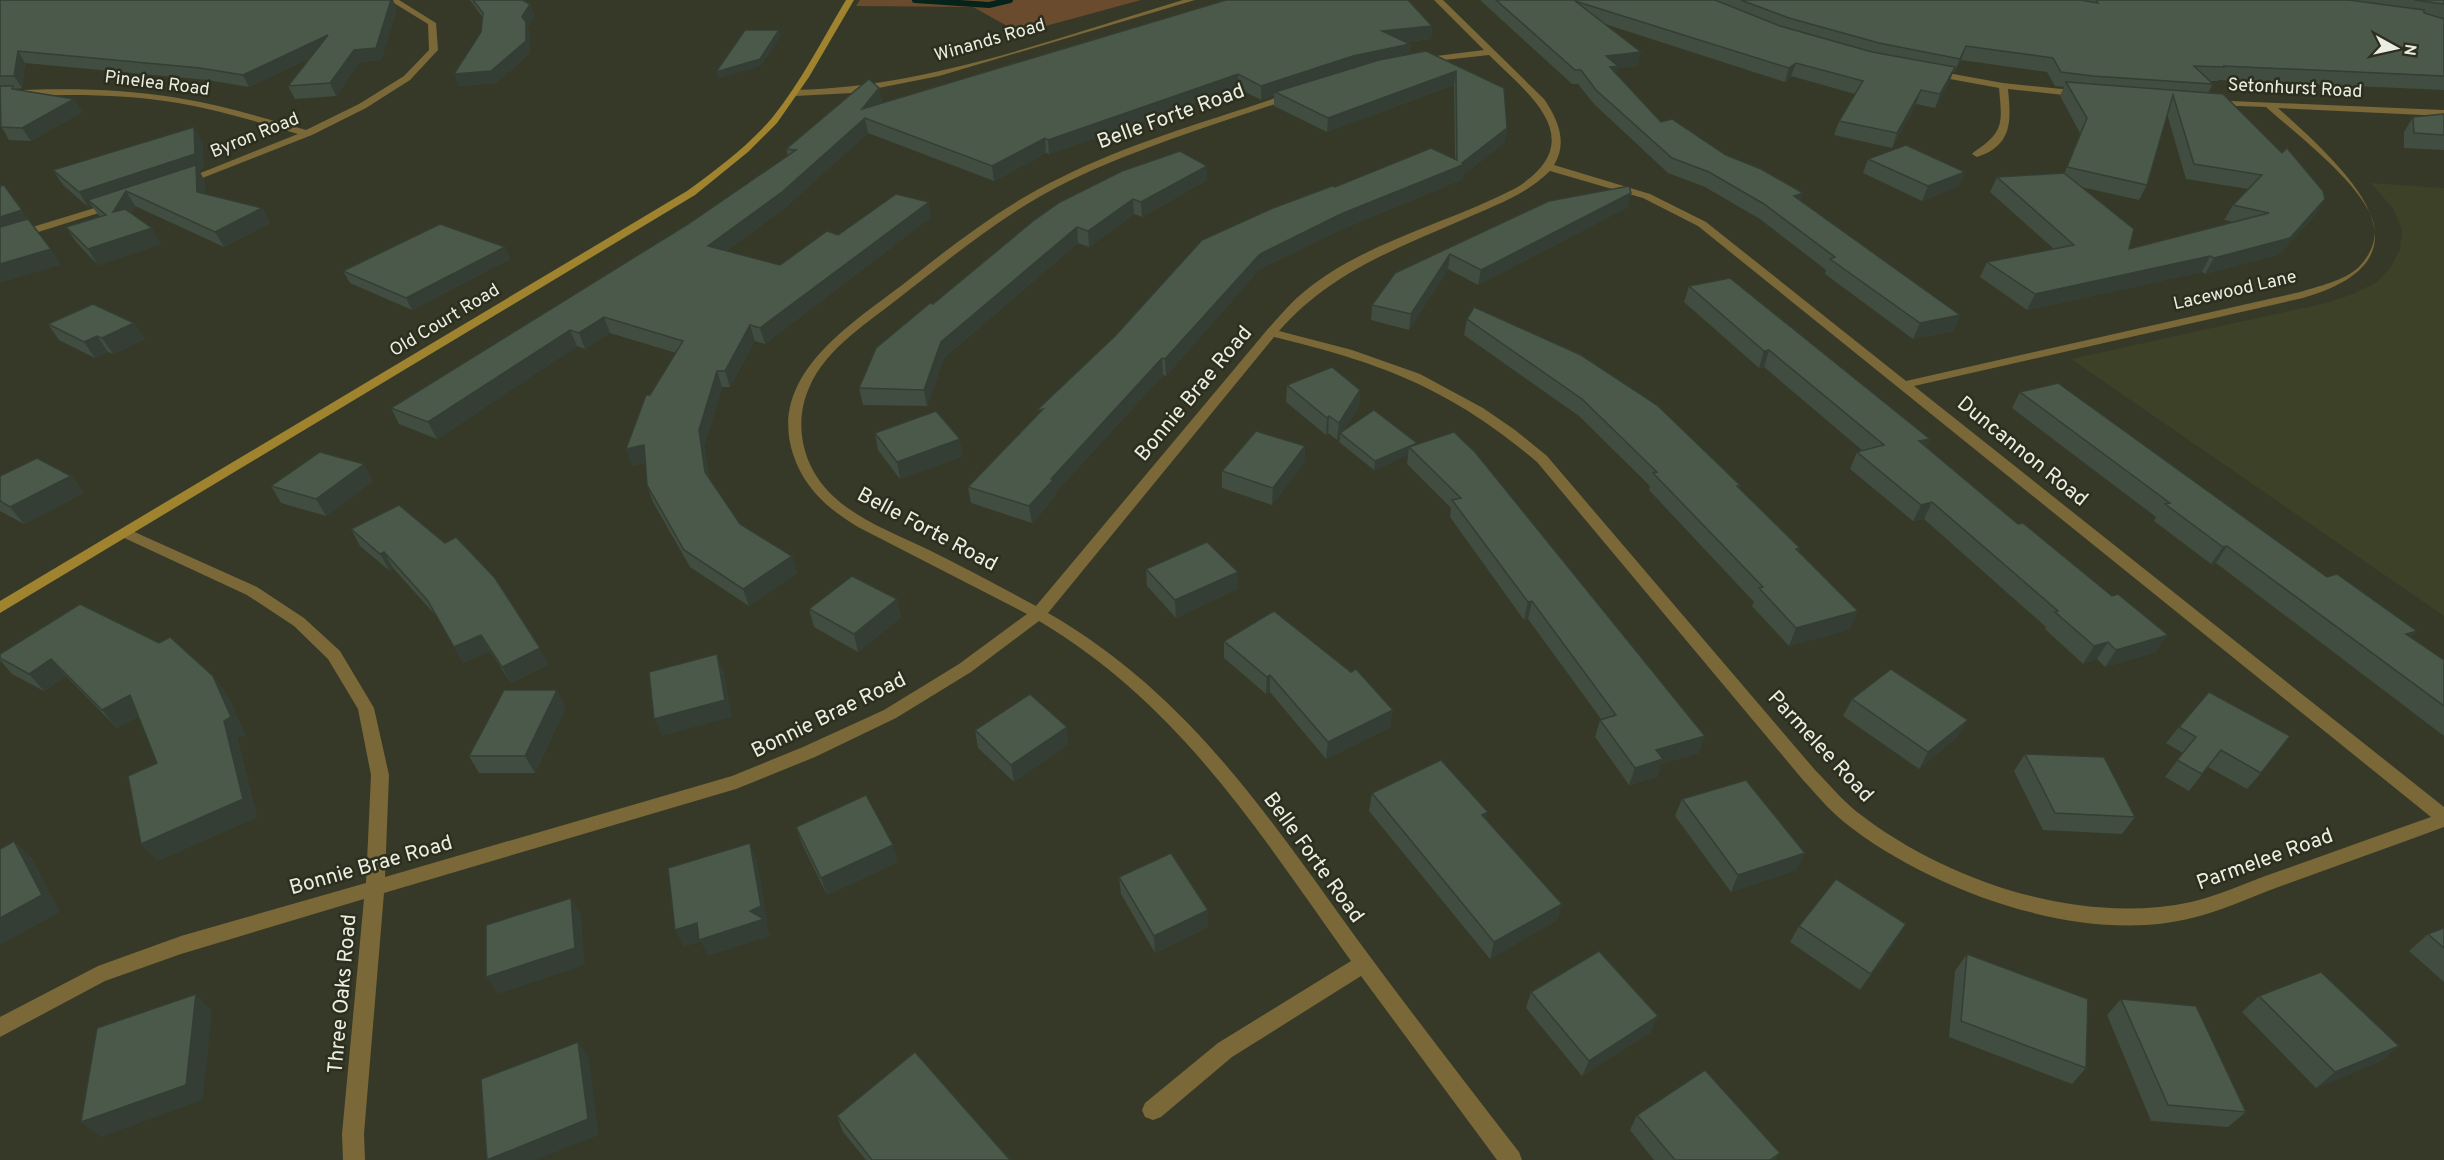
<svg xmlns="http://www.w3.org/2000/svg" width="2444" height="1160" viewBox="0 0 2444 1160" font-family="Overpass,sans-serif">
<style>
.built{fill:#3c4128}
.green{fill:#6b4b2d}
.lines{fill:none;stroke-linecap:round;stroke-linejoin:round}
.stream{stroke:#05231b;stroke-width:6}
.minor{fill:#7a6838;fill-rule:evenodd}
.tertiary{fill:#7a6838;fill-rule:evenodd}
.secondary{fill:#9f832f;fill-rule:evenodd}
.wall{fill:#404d40;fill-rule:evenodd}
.shaded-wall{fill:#343e34}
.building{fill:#4b594a;stroke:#343e34;stroke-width:1.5}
.labels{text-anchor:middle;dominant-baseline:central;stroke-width:5;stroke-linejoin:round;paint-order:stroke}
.far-street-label{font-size:18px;fill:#eceee3;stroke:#2c2f1d}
.street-label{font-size:21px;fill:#eceee3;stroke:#2c2f1d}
</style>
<rect width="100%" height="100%" fill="#363927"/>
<polygon class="built" points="2371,183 2444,188 2444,616 2071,359 2326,303 2353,294 2377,282 2390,268 2400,249 2402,230 2394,210"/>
<polygon class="green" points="860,0 1141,0 1020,33 973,7 856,6"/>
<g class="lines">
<polyline class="stream" points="915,0 989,5 1010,0"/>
<g class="minor">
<path d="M389 0H399L436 23 438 50 410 80 366 108 312 135 187 184 178 182 298 134C258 122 219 110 178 103 119 93 59 94 0 97V91C59 88 119 88 178 98 222 105 264 118 306 130L359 104 404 76 429 50 428 24Z"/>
<path d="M1434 0H1443L1544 99C1558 119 1568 143 1554 165L1650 194 1706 222 1906 381 2300 292C2319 286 2344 281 2359 267 2371 254 2378 239 2373 221 2361 183 2296 134 2266 107L2211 105 2206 102 2208 100 2444 110V116L2278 108C2346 169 2444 257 2303 298L1914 386 2444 807V827C2387 848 2330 868 2273 889 2247 899 2220 911 2192 918 2083 946 1930 891 1844 822 1829 810 1816 794 1803 780L1537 462C1451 389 1382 363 1274 337L1048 613C1187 693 1265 812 1357 939 1410 1011 1464 1081 1519 1152L1522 1160H1497L1361 976 1232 1057 1161 1117 1153 1120 1145 1117 1142 1110 1145 1103 1218 1043 1351 961C1258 831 1180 705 1039 621L971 672 896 718 815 757 736 789 384 893 364 1134 365 1160H343L342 1134 364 899 181 954 105 981 0 1037V1017L98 966 181 936 366 883 371 775 358 709 328 659 294 626 247 595 120 536 118 533 120 530H130L257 587 304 618 340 651 374 708 389 775 385 877 732 776 803 747 884 710 959 664 1027 614 858 527C828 509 804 488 793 454 767 374 853 323 906 282 955 243 1004 205 1060 178 1133 141 1213 120 1290 93H1296V97C1220 123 1142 146 1069 181 1009 210 957 253 904 294 871 321 826 347 809 388 796 417 800 451 817 477 842 515 890 531 929 550 965 568 1001 587 1036 606L1267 330C1279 317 1291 302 1305 291 1366 241 1447 224 1516 188 1591 141 1531 96 1489 55L1417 63V59L1420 58 1484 50ZM1550 171 1643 198 1698 226 2431 817C2377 836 2323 856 2268 875 2243 884 2217 896 2191 902 2079 926 1946 881 1857 812 1842 800 1829 784 1815 770L1547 456 1515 430 1483 408 1420 374 1352 350 1279 331C1330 273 1393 250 1462 220 1493 206 1526 195 1550 171Z"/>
<path d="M1931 70 2003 83 2082 91 2087 94 2082 97 2008 89C2011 121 2013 145 1977 157L1972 154 1974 152C2005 132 2002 122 1999 88L1928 75V71Z"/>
<polygon points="114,202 119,205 118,207 0,244 0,237"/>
</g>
<path class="tertiary" d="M1183 0H1195L939 76 853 93 795 96 790 93 795 90C928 87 1056 38 1183 0Z"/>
<path class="secondary" d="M846 0H854L809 77 777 123 748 152 695 195 0 613V601L687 191C717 169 748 146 772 118 801 82 822 40 846 0Z"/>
</g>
<g class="wall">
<polygon points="0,0 397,9 381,60 359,62 336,96 295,99 288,86 310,58 249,87 207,80 25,63 22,88 14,89 74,99 82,112 31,141 9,140 1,126 0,126"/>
<polygon points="470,0 522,0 530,4 534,16 527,27 530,34 530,53 496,83 459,86 454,74 481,32 483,18"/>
<path d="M1481 0H2444V18L2435 17 2444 19V90L2218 80V81H2209L2213 84 2208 93 2316 214 2280 254 2205 274 2202 272 2027 310 1980 277 1987 262 2054 249 1990 192 1997 177 2064 174 2080 133 2060 96 2064 87 2055 86 2047 72 1961 60 1954 72H1953L1950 80 1935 108 1916 104 1892 148 1834 135 1839 121 1855 94 1791 76 1785 82 1605 24 1638 66 1618 68 1616 74 1661 122 1726 155 1800 200 1960 315 1953 331 1913 339 1825 274 1826 270 1760 219 1705 187 1668 173 1594 104 1578 84H1572L1481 1ZM2167 114 2186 179 2248 189 2233 205 2224 220 2233 222 2129 249 2081 187 2139 200 2147 185Z"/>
<polygon points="1432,26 1431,39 1405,42 1410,44 1409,54 1504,88 1507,128 1504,143 1463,175 1463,179 1340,230 1260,269 1166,376 1163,375 1055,493 1055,497 1032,523 971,503 968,487 1335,187 1455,159 1454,85 1327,132 1274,106 1274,95 1261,100 1238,88 1049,154 1046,153 994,181 868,133 786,207 726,251 780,265 838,235 931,217 765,344 755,341 730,387 722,387 704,446 709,478 740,524 792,556 797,573 749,606 690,567 653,502 647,485 645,463 632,466 650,395 676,353 610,333 585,349 577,346 437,439 399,424 391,408 688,224 788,156 786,149 879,88 882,102 880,104"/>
<polygon points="2444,114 2444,150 2404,148 2404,132 2413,117"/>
<polygon points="202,141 204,168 199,170 204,180 205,194 262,208 270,223 224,247 135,206 131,213 161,244 98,265 76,242 66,227 100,217 92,206 88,207 63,185 53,170"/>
<polygon points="1868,159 1965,172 1959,186 1922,201 1863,173"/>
<polygon points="1207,166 1207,180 1142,217 1134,214 1089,247 1078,243 944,358 927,406 863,405 859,388 933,304 1033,221"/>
<polygon points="1631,193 1628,207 1478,285 1448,269 1409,330 1371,320 1372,305 1395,273"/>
<polygon points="505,247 510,259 412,310 350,283 343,271"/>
<polygon points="1689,286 1930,439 1926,447 2156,652 2105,667 2097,659 2083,664 2045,629 2046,627 1924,519 1913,521 1850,469 1857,452 1863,451 1764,367 1759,368 1684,302"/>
<polygon points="1467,319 1740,485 1739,488 1800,548 1798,552 1850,629 1789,646 1752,606 1754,602 1649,490 1650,486 1579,416 1464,335"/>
<polygon points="134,323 145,339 113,354 108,352 95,358 59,340 48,324"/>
<polygon points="1287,385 1360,390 1359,406 1343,431 1417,443 1416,445 1699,753 1661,764 1657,777 1629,785 1595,737 1600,720 1601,719 1528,619 1524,620 1450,517 1451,508 1407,464 1408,455 1374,470 1339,442 1340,436 1337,440 1328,433 1326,435 1286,402"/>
<polygon points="2020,392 2417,631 2411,637 2444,660 2444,736 2216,563 2211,564 2154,521 2156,517 2012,408"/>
<polygon points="875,433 963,456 900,479 878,450"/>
<polygon points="1305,446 1304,463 1272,505 1222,488 1222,471"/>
<polygon points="0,476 71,476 84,493 24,524 0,511"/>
<polygon points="373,481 326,516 281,503 271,486"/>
<polygon points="351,529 549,664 511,683 490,651 463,663 438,618 393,568 390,571 360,546"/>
<polygon points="1146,569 1237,589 1176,618 1147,586"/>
<polygon points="897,599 901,617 858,652 814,627 809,609"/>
<polygon points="1224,641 1391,727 1326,759 1270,692 1266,694 1224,658"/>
<polygon points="0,654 227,694 245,735 237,738 257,817 157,861 141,844 157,763 138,716 117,728 66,676 44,691 12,674 0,660"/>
<polygon points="1852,699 1957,737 1919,769 1843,716"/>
<polygon points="566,707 535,773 479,773 469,756"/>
<polygon points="2179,727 2261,773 2247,789 2208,767 2189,791 2165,777 2183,753 2166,743"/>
<polygon points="975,730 1069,744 1014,782 978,748"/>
<polygon points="2025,754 2135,817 2122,834 2043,830 2014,771"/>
<polygon points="1372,793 1486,819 1562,904 1557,920 1490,959 1369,811"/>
<polygon points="1682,799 1805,853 1796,870 1731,892 1675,816"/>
<polygon points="796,827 898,862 827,895 802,844"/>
<polygon points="1119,877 1208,910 1208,927 1155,953 1121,894"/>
<polygon points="1799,926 1896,941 1860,990 1790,942"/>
<polygon points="2444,928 2444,982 2409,951 2428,934"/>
<polygon points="1967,954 2086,1068 2072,1084 1949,1037 1955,971"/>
<polygon points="1531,992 1651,1032 1582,1076 1526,1008"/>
<polygon points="2259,996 2399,1046 2379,1062 2316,1088 2242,1012"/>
<polygon points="2121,999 2246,1112 2228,1127 2151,1121 2107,1015"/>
<polygon points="1637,1115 1775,1160 1654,1160 1630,1130"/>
<polygon points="837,1116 1010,1160 866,1160 843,1132"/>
</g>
<g class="shaded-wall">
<polygon points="391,0 393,0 397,9 381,60 359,62 336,96 330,83"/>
<polygon points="530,4 534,16 527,27 530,34 530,53 496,83 459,86 454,74 522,17"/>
<polygon points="1432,26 1431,39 1381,44 1382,31"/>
<polygon points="779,30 781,36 761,66 718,79 716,72"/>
<polygon points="328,35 333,47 249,87 243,75"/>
<polygon points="1410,44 1408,58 1275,92 1274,95 1261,100 1261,86 1353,56"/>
<polygon points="1966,46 1961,60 1954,72"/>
<polygon points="18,51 25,63 22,88 14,76"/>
<polygon points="1641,52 1638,66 1618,68 1615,80 1606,56"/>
<polygon points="1796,63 1791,76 1785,82 1789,68"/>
<polygon points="1955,67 1950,80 1935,108 1940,94"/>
<polygon points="1456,71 1454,85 1327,132 1328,118"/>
<polygon points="1238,74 1238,88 1049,154 1048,140"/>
<polygon points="879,88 882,102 868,119 865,118 868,133 786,207 712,261 708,246 862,109"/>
<polygon points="1921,90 1916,104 1892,148 1897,133"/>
<polygon points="74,99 82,112 31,141 22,128"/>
<polygon points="194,127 202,141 204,168 199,170 204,180 206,207 126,191 135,206 122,228 88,200 92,206 88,207 79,192"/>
<polygon points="1507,128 1504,143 1463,175 1463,179 1340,230 1260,269 1166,376 1165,359 1260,254 1341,214 1462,163"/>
<polygon points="1045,138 1046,153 994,181 992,166"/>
<polygon points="1207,166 1207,180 1142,217 1141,202"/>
<polygon points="1965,172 1959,186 1922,201 1928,186"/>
<polygon points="1631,193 1628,207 1478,285 1481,270"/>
<polygon points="1803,193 1798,208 1794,196"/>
<polygon points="1133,199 1134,214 1089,247 1088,231"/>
<polygon points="2325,199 2316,214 2280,254 2205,274 2214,258"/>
<polygon points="929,202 931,217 765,344 760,328"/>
<polygon points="262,208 270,223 224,247 215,232"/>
<polygon points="22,210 32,225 0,236 0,217"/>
<polygon points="1077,227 1078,243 944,358 927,406 924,390 941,342"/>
<polygon points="152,228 161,244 98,265 88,249"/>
<polygon points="505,247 510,259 412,310 406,298"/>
<polygon points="51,249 61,265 0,283 0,264"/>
<polygon points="1450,254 1448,269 1409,330 1411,314"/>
<polygon points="2210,256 2202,272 2027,310 2035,294"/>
<polygon points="1960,315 1953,331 1913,339 1920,323"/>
<polygon points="604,317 610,333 585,349 579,333"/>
<polygon points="134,323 145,339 113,354 102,338"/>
<polygon points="750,325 755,341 730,387 725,371"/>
<polygon points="570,330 577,346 437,439 428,422"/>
<polygon points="97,336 108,352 95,358 84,342"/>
<polygon points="1769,350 1764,367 1759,368 1764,351"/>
<polygon points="1162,358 1163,375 1055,493 1055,497 1032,523 1029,506 1051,479"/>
<polygon points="717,371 722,387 704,446 710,488 705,472 699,430"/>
<polygon points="1360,390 1359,406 1341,434 1340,433 1340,436 1337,440 1339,423"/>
<polygon points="1329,416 1328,433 1326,435 1327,418"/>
<polygon points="960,439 963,456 900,479 897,462"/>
<polygon points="1930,439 1922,455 1919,441"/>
<polygon points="1417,443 1416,451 1409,447 1408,455 1374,470 1375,461"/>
<polygon points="644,445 650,462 632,466 626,449"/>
<polygon points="1305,446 1304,463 1272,505 1273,488"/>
<polygon points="364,464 373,481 326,516 316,499"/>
<polygon points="71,476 84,493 24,524 10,507"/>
<polygon points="1932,502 1924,519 1913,521 1921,505"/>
<polygon points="2227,546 2216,563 2211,564 2223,547"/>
<polygon points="384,552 393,568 390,571 380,554"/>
<polygon points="792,556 797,573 749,606 743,589"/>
<polygon points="1238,572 1237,589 1176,618 1175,600"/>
<polygon points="897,599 901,617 858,652 854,634"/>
<polygon points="1532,601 1528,619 1524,620 1528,602"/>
<polygon points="1858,611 1850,629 1789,646 1796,628"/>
<polygon points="2417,631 2402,648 2406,634"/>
<polygon points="481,635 490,651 463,663 454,647"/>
<polygon points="2168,635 2156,652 2105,667 2116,650"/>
<polygon points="2108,642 2097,659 2083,664 2094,646"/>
<polygon points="540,648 549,664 511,683 502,667"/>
<polygon points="717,654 724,672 732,717 662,736 654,719"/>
<polygon points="51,659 66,676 44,691 29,674"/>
<polygon points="1270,675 1270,692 1266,694 1267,677"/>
<polygon points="213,676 227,694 245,735 237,738 257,817 157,861 141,844 224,721"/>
<polygon points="557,690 566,707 535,773 525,756"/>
<polygon points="130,695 144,712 117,728 102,710"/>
<polygon points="1393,710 1391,727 1326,759 1328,742"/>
<polygon points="1968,720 1957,737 1919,769 1928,752"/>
<polygon points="1067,727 1069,744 1014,782 1011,765"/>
<polygon points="1705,736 1699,753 1661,764 1657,777 1629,785 1635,768 1656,750"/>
<polygon points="1488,812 1484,829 1482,815"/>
<polygon points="14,841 32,858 60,912 0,945 0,918"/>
<polygon points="750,843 757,860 768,923 766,924 771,936 708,956 701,942 683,947 675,930 697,923 750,911"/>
<polygon points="893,845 898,862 827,895 821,878"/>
<polygon points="1805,853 1796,870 1731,892 1738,875"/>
<polygon points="571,898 581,915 585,965 498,994 486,977"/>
<polygon points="1562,904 1557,920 1490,959 1494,942"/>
<polygon points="1208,910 1208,927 1155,953 1154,936"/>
<polygon points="1906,924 1896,941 1860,990 1871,974"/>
<polygon points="196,994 212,1011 203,1100 101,1137 81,1122"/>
<polygon points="1658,1016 1651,1032 1582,1076 1589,1061"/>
<polygon points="578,1042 589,1058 599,1135 536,1160 487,1160"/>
<polygon points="2399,1046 2379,1062 2316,1088 2335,1072"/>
<polygon points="1780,1153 1775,1160 1770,1160"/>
</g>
<g class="building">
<polygon points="0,0 391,0 376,48 354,50 330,83 288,86 328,35 243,75 200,68 18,51 14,76 0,76"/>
<polygon points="473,0 522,0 530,4 522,17 526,22 526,41 491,71 454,74 481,32 483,13"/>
<polygon points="1226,0 1408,0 1432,26 1382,31 1410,44 1353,56 1261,86 1238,74 1048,140 1045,138 992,166 865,118 782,192 708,246 780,265 827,231 838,235 896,194 929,202 760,328 750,325 725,371 717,371 699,430 705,472 740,524 792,556 743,589 684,550 647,485 644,445 626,449 646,395 650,395 683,341 604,317 579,333 570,330 428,422 391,408 688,224 796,150 786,149 869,79 879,88 862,109"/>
<polygon points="1496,0 1715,0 1780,26 1872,52 1955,67 1940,94 1921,90 1897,133 1839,121 1863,81 1796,63 1789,68 1575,1 1641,52 1606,56 1618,66 1610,67 1661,122 1672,119 1726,155 1761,169 1803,193 1794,196 1960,315 1920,323 1830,259 1835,257 1764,204 1709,172 1672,158 1596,90 1581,70 1575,70"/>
<polygon points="1741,0 2080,0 2098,3 2096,0 2349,0 2424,10 2424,13 2444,19 2444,76 2223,66 2225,67 2194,66 2213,84 2093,76 2061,72 2053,58 1966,46 1960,59 1879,43 1789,18"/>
<polygon points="2414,0 2444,0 2444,4"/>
<polygon points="745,30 779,30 760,59 716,72"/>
<polygon points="1426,51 1504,88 1507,128 1462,163 1465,164 1341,214 1260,254 1165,359 1162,358 1051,479 1053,480 1029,506 968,487 1043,409 1036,411 1115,336 1202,240 1273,208 1332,186 1335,187 1431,148 1457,160 1456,71 1328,118 1275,92 1379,60"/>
<polygon points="2066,82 2223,94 2282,153 2287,148 2323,191 2325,199 2290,238 2214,258 2210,256 2035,294 1987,262 2074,245 1997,177 2064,173 2134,229 2129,249 2269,213 2233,205 2262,175 2194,164 2173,95 2147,185 2067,167 2087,118"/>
<polygon points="0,86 13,86 12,89 74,99 22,128 1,127"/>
<polygon points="2444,114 2444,135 2414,133 2413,117"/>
<polygon points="194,127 195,154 79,192 53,170"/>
<polygon points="1906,145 1965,172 1928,186 1868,159"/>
<polygon points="1180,151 1207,166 1141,202 1133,199 1088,231 1077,227 941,342 924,390 859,388 876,348 930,303 933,304 1033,221 1060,202 1122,171"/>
<polygon points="196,165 197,192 262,208 215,232 126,191 113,212 125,209 152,228 88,249 66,227 106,215 88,200"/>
<polygon points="4,185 22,210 0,217 0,186"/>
<polygon points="1629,186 1631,193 1481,270 1450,254 1411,314 1372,305 1395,273 1549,201"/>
<polygon points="28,219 51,249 0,264 0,227"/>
<polygon points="440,224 505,247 406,298 343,271"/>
<polygon points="1730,278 1930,439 1919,441 2018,524 2023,523 2112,596 2118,594 2168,635 2116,650 2108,642 2094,646 2055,612 2058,611 1932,502 1921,505 1857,452 1884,445 1769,350 1764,351 1689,286"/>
<polygon points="93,304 134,323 102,338 97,336 84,342 48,324"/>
<polygon points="1474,307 1581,355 1657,405 1740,485 1737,486 1800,548 1796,549 1858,611 1796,628 1759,588 1763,587 1653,473 1657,472 1582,399 1467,319"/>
<polygon points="1332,367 1360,390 1339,423 1329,416 1327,418 1287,385"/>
<polygon points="2058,383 2327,577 2337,574 2417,631 2406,634 2444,660 2444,706 2227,546 2223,547 2165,504 2170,503 2020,392"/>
<polygon points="1374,410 1417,443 1375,461 1340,433"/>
<polygon points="936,411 960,439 897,462 875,433"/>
<polygon points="1256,431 1305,446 1273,488 1222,471"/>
<polygon points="1454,432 1475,452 1705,736 1656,750 1663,759 1635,768 1600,720 1616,715 1532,601 1528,602 1452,500 1461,498 1409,447"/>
<polygon points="320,452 364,464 316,499 271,486"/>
<polygon points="37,458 71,476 10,507 0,501 0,476"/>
<polygon points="399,505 445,543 456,537 495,578 540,648 502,667 481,635 454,647 428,601 384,552 380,554 351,529"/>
<polygon points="1207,542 1238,572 1175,600 1146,569"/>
<polygon points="852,576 897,599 854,634 809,609"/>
<polygon points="80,604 159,643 170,637 213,676 231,717 224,721 243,799 141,844 128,776 157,763 130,695 102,710 51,659 29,674 0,658 0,654"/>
<polygon points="1274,611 1351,672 1356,669 1393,710 1328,742 1270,675 1267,677 1224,641"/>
<polygon points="717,654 725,700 654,719 649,672"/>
<polygon points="1891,669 1968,720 1928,752 1852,699"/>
<polygon points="504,690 557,690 525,756 469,756"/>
<polygon points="2209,692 2290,736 2261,773 2221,750 2202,774 2177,760 2196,737 2179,727"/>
<polygon points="1030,694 1067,727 1011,765 975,730"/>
<polygon points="2025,754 2104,757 2135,817 2055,813"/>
<polygon points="1441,760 1488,812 1482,815 1562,904 1494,942 1372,793"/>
<polygon points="1746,780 1805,853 1738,875 1682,799"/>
<polygon points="866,795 893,845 821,878 796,827"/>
<polygon points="14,841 42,895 0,918 0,849"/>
<polygon points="750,843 761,906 750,911 764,919 699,940 697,923 675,930 668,868"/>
<polygon points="1171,853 1208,910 1154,936 1119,877"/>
<polygon points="1836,879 1906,924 1871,974 1799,926"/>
<polygon points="571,898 575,948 486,977 486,925"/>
<polygon points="2444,928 2444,948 2428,934"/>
<polygon points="1599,951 1658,1016 1589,1061 1531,992"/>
<polygon points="1967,954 2088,999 2086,1068 1961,1021"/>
<polygon points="2321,972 2399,1046 2335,1072 2259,996"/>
<polygon points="196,994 186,1085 81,1122 97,1028"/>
<polygon points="2121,999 2196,1006 2246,1112 2168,1105"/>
<polygon points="578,1042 588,1119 487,1160 481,1079"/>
<polygon points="915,1052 1010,1160 872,1160 837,1116"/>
<polygon points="1705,1070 1780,1153 1770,1160 1675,1160 1637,1115"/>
</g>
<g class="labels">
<g class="far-street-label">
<text transform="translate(990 41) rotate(-16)">Winands Road</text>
<text transform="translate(157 84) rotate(7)">Pinelea Road</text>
<text transform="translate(2295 89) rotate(3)">Setonhurst Road</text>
<text transform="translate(255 136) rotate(-22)">Byron Road</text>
<text transform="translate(2235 291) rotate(-13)">Lacewood Lane</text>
<text transform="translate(445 321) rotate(-31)">Old Court Road</text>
</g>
<g class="street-label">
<text transform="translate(1171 117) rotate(-20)">Belle Forte Road</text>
<text transform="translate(1194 394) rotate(-50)">Bonnie Brae Road</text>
<text transform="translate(2022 452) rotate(39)">Duncannon Road</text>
<text transform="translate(927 530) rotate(28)">Belle Forte Road</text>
<text transform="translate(829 716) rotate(-26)">Bonnie Brae Road</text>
<text transform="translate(1820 747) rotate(47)">Parmelee Road</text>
<text transform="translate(1313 858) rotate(54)">Belle Forte Road</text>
<text transform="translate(2265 860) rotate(-20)">Parmelee Road</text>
<text transform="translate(371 866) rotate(-16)">Bonnie Brae Road</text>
<text transform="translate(343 994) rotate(-85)">Three Oaks Road</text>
</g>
</g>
<g transform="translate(2396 48) rotate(98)" stroke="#2c2f1d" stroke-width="4.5" paint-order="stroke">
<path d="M0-4.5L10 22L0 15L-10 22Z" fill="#eceee3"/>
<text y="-9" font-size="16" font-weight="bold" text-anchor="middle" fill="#eceee3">N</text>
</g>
</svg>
